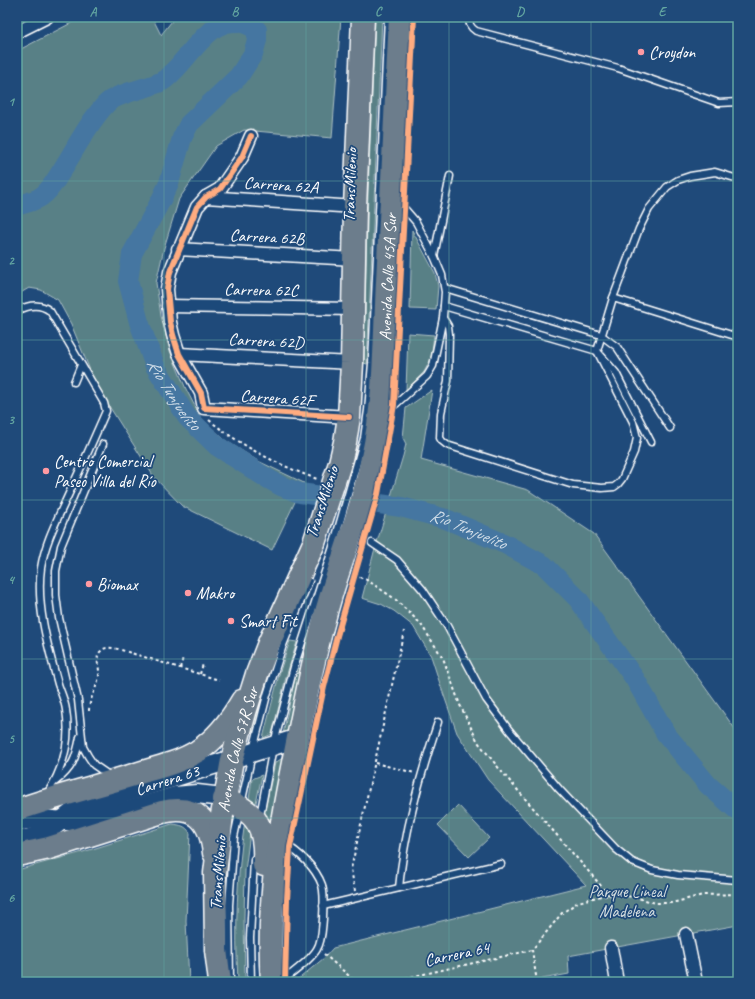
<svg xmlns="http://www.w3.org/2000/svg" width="755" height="999" viewBox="0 0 755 999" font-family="Caveat,sans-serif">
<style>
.green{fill:#598086;stroke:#acc0c2}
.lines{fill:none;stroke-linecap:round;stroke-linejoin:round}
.river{stroke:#4476a1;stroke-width:20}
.lane-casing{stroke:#fff;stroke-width:9}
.street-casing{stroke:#fff;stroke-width:15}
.secondary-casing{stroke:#fff;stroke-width:21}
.highway-casing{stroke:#fff;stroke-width:25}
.path{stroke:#fff;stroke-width:2;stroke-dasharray:3 3;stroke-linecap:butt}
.lane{stroke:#1f4a7a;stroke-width:6}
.street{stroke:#1f4a7a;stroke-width:12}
.secondary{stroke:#1f4a7a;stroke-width:18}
.highway{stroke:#6c7d8c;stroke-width:22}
.cycleway-casing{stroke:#1f4a7a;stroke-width:8}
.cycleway{stroke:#ffac80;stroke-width:6}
.grid{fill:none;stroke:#63a6a1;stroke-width:1;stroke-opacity:0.55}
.poi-dot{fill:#ff9aa2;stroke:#1f4a7a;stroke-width:1.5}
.labels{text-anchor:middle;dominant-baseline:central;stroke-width:3.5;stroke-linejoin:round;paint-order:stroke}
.poi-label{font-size:17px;fill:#fff;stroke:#1f4a7a;text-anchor:start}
.street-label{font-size:17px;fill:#fff;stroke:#1f4a7a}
.park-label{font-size:17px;fill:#d6dfe1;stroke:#1f4a7a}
.water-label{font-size:18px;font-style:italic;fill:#d0dde8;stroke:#1f4a7a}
.neatline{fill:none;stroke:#63a6a1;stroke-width:1.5}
.grid-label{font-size:13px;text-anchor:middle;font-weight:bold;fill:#63a6a1}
</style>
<rect width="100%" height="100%" fill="#1f4a7a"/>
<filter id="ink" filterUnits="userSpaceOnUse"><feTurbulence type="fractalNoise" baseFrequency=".025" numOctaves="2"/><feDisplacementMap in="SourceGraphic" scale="8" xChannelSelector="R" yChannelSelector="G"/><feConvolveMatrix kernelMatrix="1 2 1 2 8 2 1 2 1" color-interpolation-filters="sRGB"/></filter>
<g filter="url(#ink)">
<g class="green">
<polygon points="83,17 152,17 161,35 175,17 341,17 332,138 244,130 216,146 179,199 164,248 156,283 161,316 170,351 186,389 201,418 225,440 258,461 304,483 272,550 182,506 154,477 109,406 92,375 71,324 58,300 41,290 29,288 17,295 17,51"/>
<polygon points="375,17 382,17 367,364 364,363 367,221"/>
<polygon points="412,230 435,273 438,286 436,310 410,309"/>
<polygon points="408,333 434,335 431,359 424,372 406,390"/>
<polygon points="432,390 421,460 528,490 594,534 738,733 738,925 568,956 569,974 526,982 295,982 324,958 333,948 586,885 488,780 457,733 441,687 431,656 413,626 394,611 381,604 362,598 374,552 403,456 406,444 403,438 406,408"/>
<polygon points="290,641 297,642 286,677 272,734 263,738 280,671"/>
<polygon points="274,663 254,731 248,732 266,671"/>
<polygon points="307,667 293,726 283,734 297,669"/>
<polygon points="287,755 269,842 263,819 275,763"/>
<polygon points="262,775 256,803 249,799 252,779"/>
<polygon points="458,805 489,838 469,857 438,825"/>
<path d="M245 821 251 825 245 871 244 917 245 982H238C235 927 237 875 245 821Z"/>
<path d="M172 824C181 825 186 826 190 833L186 921 189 982H17V870L83 852Z"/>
</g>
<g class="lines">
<path class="river" id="s1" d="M17 206C25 203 36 201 42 196 51 190 57 178 62 170 76 148 88 123 106 104 114 95 138 90 150 86 155 84 160 83 164 80 191 61 214 0 257 30V40L253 54 239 76 189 124 182 138 169 183 160 202 132 254 128 281 139 322 155 366 187 417 217 446 265 477 281 486 300 493 401 507 446 519 505 544 544 565 578 599 635 679 666 734 708 785 738 811"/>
<defs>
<g id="lane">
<path d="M469 17C469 24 470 27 476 31L618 68 719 103 738 102"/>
<polyline points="403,19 414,17"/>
<polyline points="434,256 450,176"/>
<polyline points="445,288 601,335 617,347 670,428"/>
<polyline points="613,298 738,337"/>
<polyline points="444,306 597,351 616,373 651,442"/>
<path d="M17 311C28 305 40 303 50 311L104 403 106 411C93 441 80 470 66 500 56 522 45 543 41 568 36 606 48 647 58 684 61 693 65 701 66 710 71 740 63 769 47 794"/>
<polyline points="443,318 448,326 449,334 448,381 441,413 440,438 442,441 447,445 573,485 602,488 614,487 618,484 622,479 634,452 637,438 633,422 597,351 613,298 639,229 649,209 667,187 678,180 690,176 715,172 738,179"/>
<polyline points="74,382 81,365"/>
<polyline points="385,414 427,376 433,366 443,318 445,292 442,275 434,256 416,222 397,200"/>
<polyline points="103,444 61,546 56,571 56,595 59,618 78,700 83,747 88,756 94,765 110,776"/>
<polyline points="372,543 397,560 423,590 447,626 486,699 509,730 559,789 616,849 632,862 652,870 678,875 738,880"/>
<path d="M55 782C73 768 76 758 80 737"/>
<polyline points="260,816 273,747 294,667 332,550 357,463 364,438 368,410 372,363 388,17"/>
<path d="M399 888C404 832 420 776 438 722"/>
<polyline points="323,906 501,864"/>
<polyline points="230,980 229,905 234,837 252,754 267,695 283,645 309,581"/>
<polyline points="251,982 250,938 254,859"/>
<path d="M281 982C291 974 311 960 317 949 322 941 322 929 323 919 323 909 325 896 322 885 316 868 299 852 283 843"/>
</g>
<g id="street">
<polyline points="17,32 47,17"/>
<polyline points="251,136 242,157 220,189 206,197 197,207 170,272 167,289 170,322 173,335 179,354 201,393 204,408 349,417"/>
<polyline points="206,197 355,207"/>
<polyline points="178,249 354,259"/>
<polyline points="168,306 353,309"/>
<polyline points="179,354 352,363"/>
<polyline points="686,934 696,982"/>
<polyline points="611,948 617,982"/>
</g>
<g id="secondary">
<path d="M17 822C42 815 66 824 92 821L175 796 197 794 214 796 224 799"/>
<path id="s2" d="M17 842 45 833 74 811 82 807 298 738"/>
</g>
<g id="highway">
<path d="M224 799C259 813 266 829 264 865"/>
<path d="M17 810C59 795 103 785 146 771 164 766 182 761 198 751 216 739 231 720 242 701"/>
<path d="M17 855 49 848 162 812C196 804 210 820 214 853"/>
<path id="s3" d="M220 982 216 950 215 873 222 815 232 760 245 712 257 674 269 643 314 543 340 463 345 442 349 417 352 363 355 207 363 17"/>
<path id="s4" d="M272 982C266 903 280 825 296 748 306 697 316 645 331 595 345 549 363 505 372 458 385 401 384 341 387 282 391 194 396 105 400 17"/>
</g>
</defs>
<use href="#lane" class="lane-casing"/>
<use href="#street" class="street-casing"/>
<use href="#secondary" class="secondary-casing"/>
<use href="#highway" class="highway-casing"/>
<g class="path">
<path d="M209 420C241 446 278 465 317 479"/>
<polyline points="354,575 367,580 395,599 420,623 443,658 460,705 478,742 501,771 609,895"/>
<polyline points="180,668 183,658"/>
<polyline points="200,674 203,664"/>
<path d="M89 711C89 698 98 687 99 675 100 667 94 657 101 651 105 646 112 648 118 649L219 680"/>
<polyline points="375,763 415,773"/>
<polyline points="355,891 351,869 404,631"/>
<polyline points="324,954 356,982"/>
<polyline points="388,982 532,950"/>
<polyline points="537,982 532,950 562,913 578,902 601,896 616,895 634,897 656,903 672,903 703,895 738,894"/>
</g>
<use href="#lane" class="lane"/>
<use href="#street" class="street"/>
<use href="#secondary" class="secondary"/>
<use href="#highway" class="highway"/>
<defs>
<g id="cycleway">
<polyline points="251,136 242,157 220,189 206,197 197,207 170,272 167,289 170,322 173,335 179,354 201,393 204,408 349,417"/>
<polyline points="285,982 287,900 290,847 324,687 337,636 378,494 394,405 414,17"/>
</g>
</defs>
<use href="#cycleway" class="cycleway-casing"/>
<use href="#cycleway" class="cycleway"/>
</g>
</g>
<path class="grid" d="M164 17V982M306 17V982M449 17V982M591 17V982M17 181H738M17 340H738M17 500H738M17 659H738M17 818H738"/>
<g class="poi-dot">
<circle cx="641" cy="52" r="4"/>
<circle cx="46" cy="471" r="4"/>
<circle cx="89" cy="584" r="4"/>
<circle cx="188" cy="593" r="4"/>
<circle cx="231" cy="621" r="4"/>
</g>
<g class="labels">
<g class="poi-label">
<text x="649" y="52">Croydon</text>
<text x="54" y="461">Centro Comercial<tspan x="54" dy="20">Paseo Villa del Río</tspan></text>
<text x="97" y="584">Biomax</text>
<text x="196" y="593">Makro</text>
<text x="239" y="621">Smart Fit</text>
</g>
<g class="street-label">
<text transform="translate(281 185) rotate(4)">Carrera 62A</text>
<text transform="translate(350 185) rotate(-88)">TransMilenio</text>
<text transform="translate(267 237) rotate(3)">Carrera 62B</text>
<text stroke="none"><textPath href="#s4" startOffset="718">Avenida Calle 45A Sur</textPath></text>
<text transform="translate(261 290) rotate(1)">Carrera 62C</text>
<text transform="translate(266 341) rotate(3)">Carrera 62D</text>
<text transform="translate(277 398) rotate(4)">Carrera 62F</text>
<text transform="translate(322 502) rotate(-72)">TransMilenio</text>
<text stroke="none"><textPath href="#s3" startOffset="235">Avenida Calle 57R Sur</textPath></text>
<text stroke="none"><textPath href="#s2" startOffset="164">Carrera 63</textPath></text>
<text transform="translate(218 873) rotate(-86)">TransMilenio</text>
<text transform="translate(457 954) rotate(-12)">Carrera 64</text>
</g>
<g class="park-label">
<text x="627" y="891">Parque Lineal<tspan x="627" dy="20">Madelena</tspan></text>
</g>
<g class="water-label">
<text stroke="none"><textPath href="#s1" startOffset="734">Río Tunjuelito</textPath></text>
<text stroke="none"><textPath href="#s1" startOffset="1070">Río Tunjuelito</textPath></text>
</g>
</g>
<rect width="755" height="999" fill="none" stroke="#1f4a7a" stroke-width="44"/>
<rect x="22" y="22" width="711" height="955" class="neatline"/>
<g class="grid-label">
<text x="93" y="16">A</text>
<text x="235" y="16">B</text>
<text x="378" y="16">C</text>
<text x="520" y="16">D</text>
<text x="662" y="16">E</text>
<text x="11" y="106">1</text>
<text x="11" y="265">2</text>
<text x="11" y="424">3</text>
<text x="11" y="584">4</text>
<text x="11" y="743">5</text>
<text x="11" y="902">6</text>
</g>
</svg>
